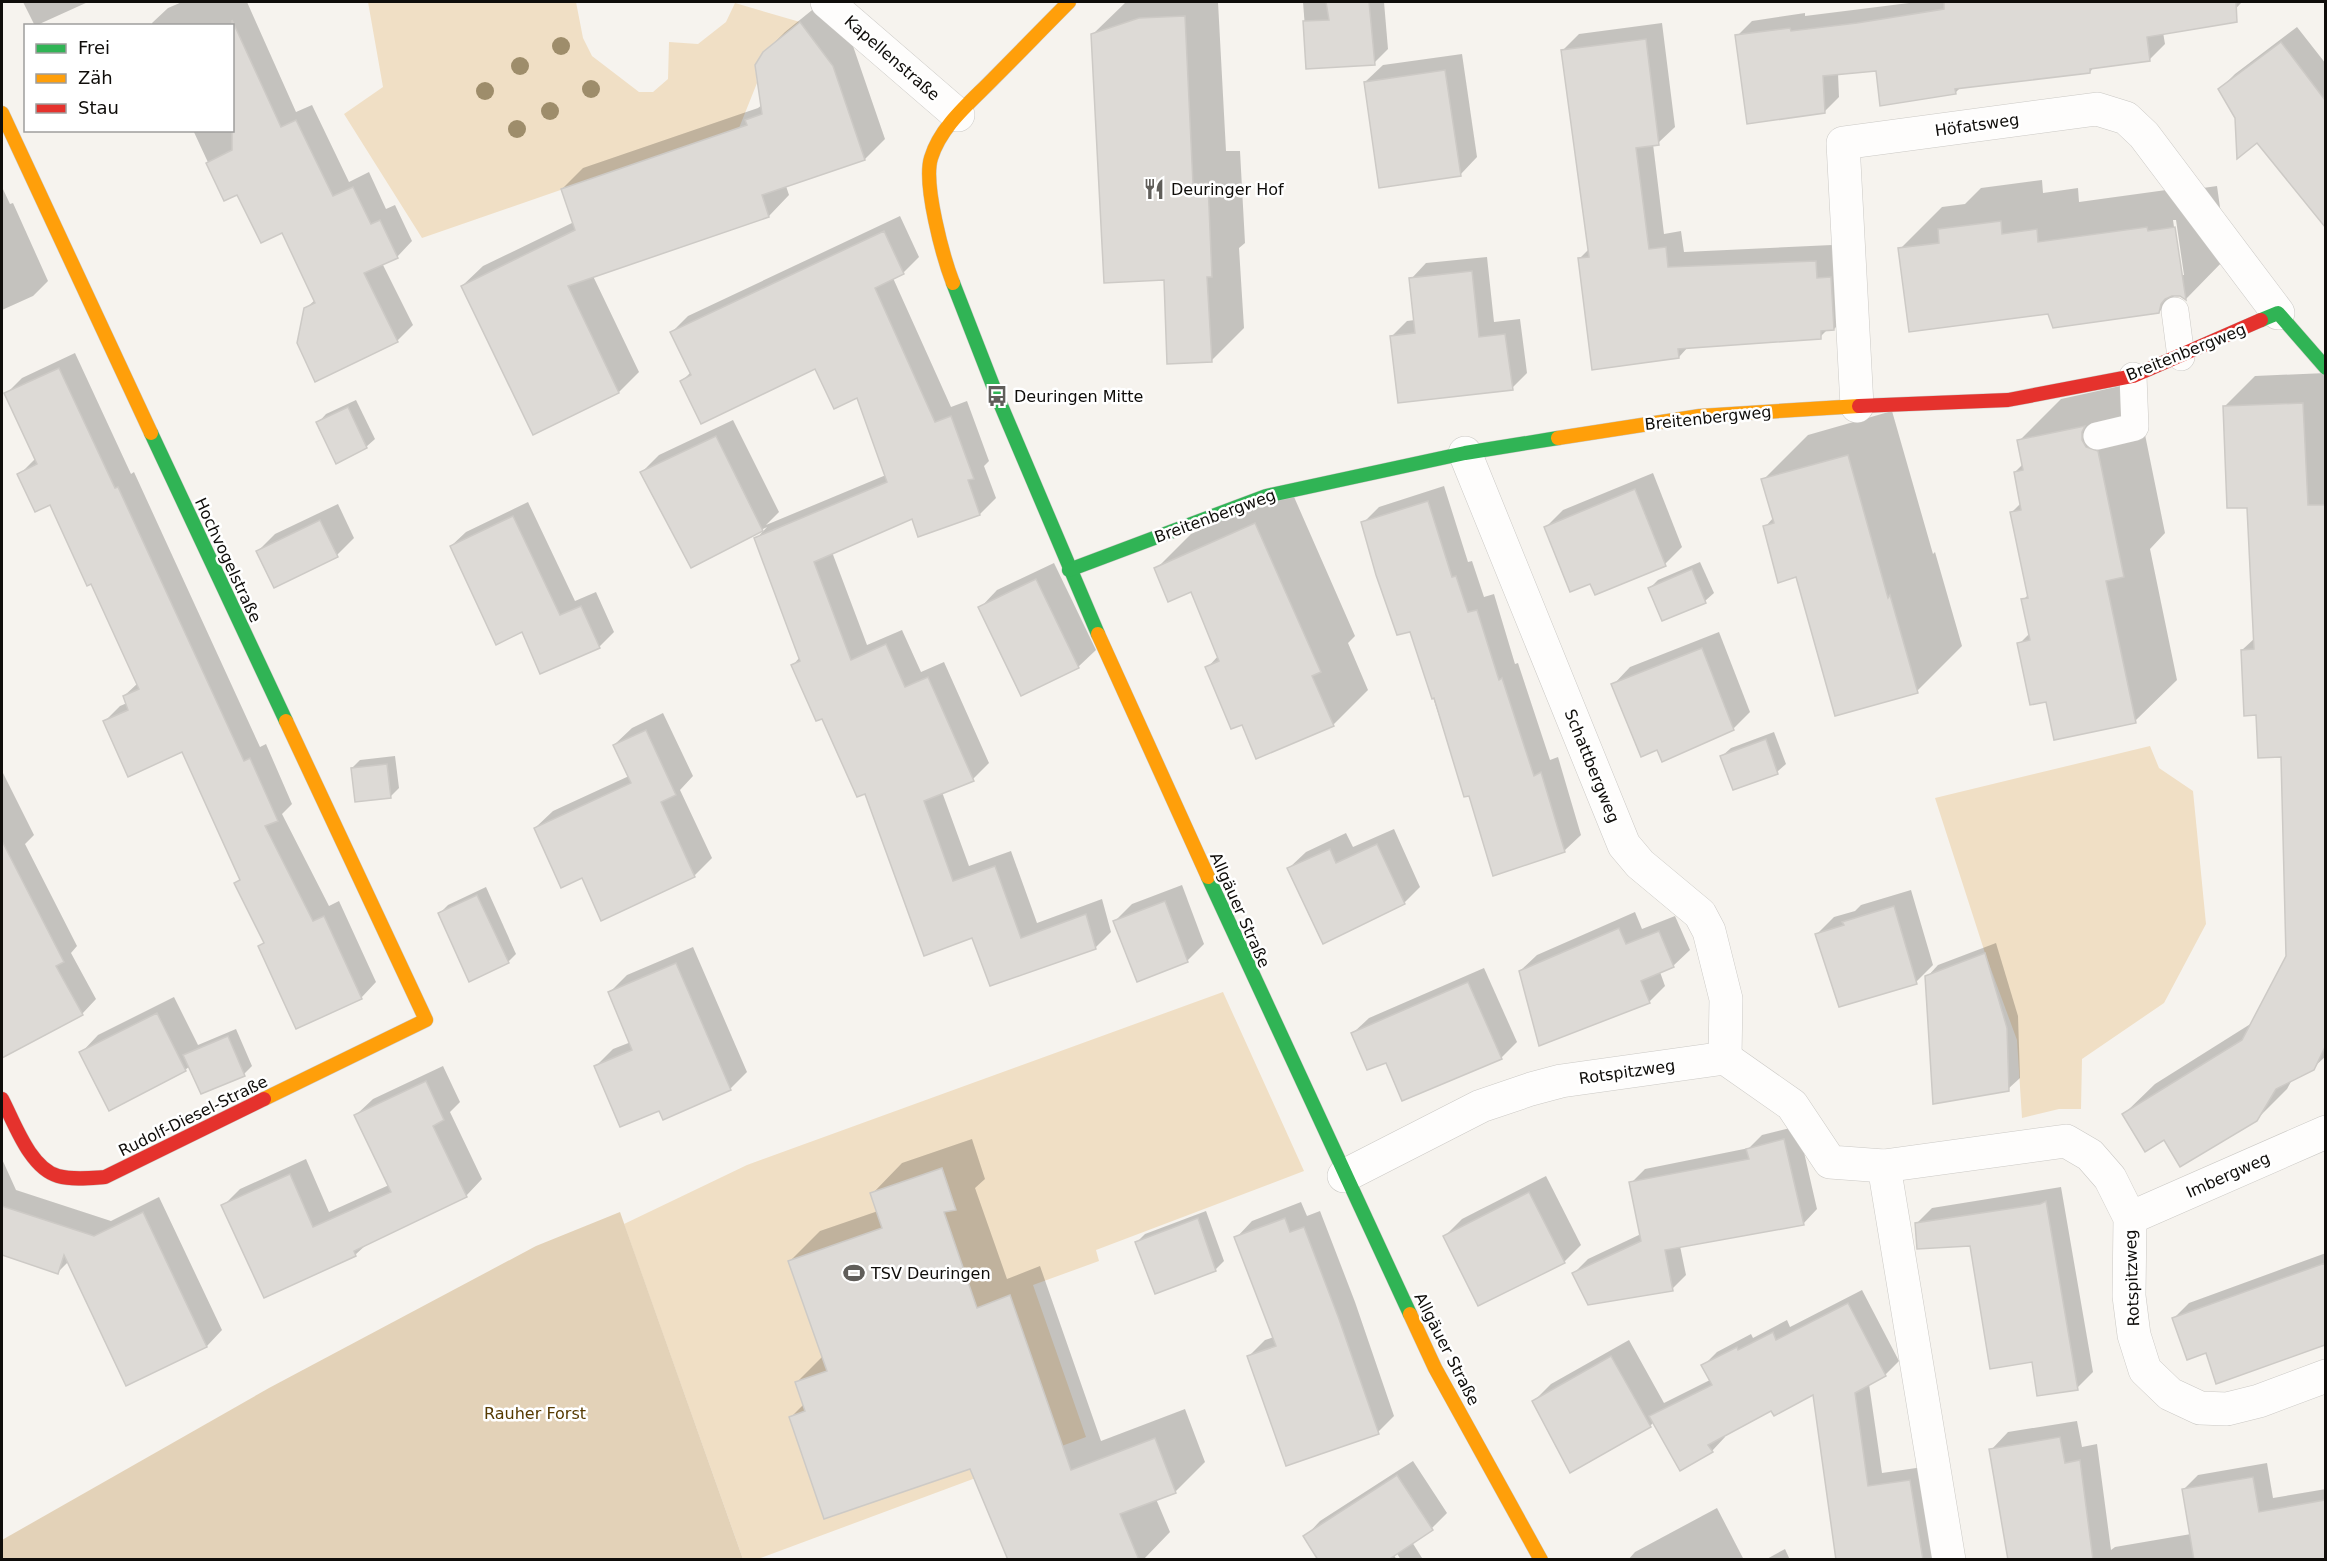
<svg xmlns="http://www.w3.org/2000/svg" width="2327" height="1561" viewBox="0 0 2327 1561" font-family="'DejaVu Sans',sans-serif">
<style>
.green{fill:#f0dfc5}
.forest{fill:#e3d2b8}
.shadow{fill:#0003;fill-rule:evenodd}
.building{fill:#dddad6;stroke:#cdcac6;stroke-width:1.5}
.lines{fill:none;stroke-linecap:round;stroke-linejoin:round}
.lane-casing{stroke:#cbc9c5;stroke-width:28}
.street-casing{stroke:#cbc9c5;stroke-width:34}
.fast-casing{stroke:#cbc9c5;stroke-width:15}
.slow-casing{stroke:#cbc9c5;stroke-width:15}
.jam-casing{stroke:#cbc9c5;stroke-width:15}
.lane{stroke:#fefdfc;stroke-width:27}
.street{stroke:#fefdfc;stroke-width:33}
.fast{stroke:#30b455;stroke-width:14}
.slow{stroke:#ff9f0a;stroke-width:14}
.jam{stroke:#e5322d;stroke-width:14}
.tree{fill:#9e8d6b}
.labels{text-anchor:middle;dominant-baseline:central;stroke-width:5;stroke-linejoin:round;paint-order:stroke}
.street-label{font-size:16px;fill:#0f0d0a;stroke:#fff}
.poi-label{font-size:16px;fill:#0f0d0a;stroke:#fff;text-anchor:start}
.park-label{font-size:16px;fill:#563a00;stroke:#fff}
</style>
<rect width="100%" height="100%" fill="#f6f3ee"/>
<g class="green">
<polygon points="368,2 576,2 583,38 592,56 639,92 653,92 668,79 669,42 698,44 726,22 735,3 800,22 763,52 755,65 757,83 739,128 422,238 344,114 383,87"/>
<polygon points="2150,746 2159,768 2193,791 2206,924 2164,1003 2082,1059 2081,1109 2059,1109 2022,1118 2017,1040 1985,953 1935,798"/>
<polygon points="1223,992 1304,1171 1096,1250 1099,1261 1033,1285 1086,1437 758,1559 743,1559 624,1224 747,1165"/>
</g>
<polygon class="forest" points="620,1212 743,1559 2,1559 2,1540 269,1388 536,1246"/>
<g class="shadow">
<polygon points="23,2 88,2 35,26"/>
<polygon points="182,2 247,2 296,112 312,105 349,182 369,172 386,209 395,205 412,241 397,257 382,263 413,325 397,341 305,309 315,300 283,231 238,193 225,199 193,130 232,130 232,26 153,26 152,23 168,8"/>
<polygon points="822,2 853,46 885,139 865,159 786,186 789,195 769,216 593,276 639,372 619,392 533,433 462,286 483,266 574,222 562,189 583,168 758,108 762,105 764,53 785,32"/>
<polygon points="1126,2 1218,2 1226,151 1240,151 1245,243 1239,248 1244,328 1211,361 1165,278 1093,34"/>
<polygon points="1303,2 1384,2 1388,49 1374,63 1308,67"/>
<polygon points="1917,2 2242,2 2223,22 2163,32 2165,44 2150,59 2094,67 2090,72 1961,87 1955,93 1877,70 1838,73 1839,97 1824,112 1737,36 1752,21 1805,13 1805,16"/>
<polygon points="1662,23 1675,127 1658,143 1653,144 1664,234 1681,231 1684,252 1832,245 1850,313 1834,329 1828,329 1820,337 1689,346 1679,357 1579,259 1589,249 1563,50 1579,34"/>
<polygon points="2297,27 2326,64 2326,123 2321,127 2326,132 2326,225 2237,118 2219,90 2235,74"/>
<polygon points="1462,54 1477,157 1460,175 1365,82 1383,65"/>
<path d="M2042 180 2043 193 2078 188 2079 202 2188 187 2189 190 2217 186 2227 257 2186 299 2176 294 2159 312H2049L1900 249 1942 207 1965 204 1981 188ZM2173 220H2176L2184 275H2181Z"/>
<polygon points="2,187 10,204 13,203 48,281 33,296 2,310"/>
<polygon points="900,216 919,257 903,273 893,278 951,407 967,401 989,461 984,466 996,498 980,514 919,535 913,517 832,552 867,645 902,630 921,672 944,662 989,763 973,779 942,792 969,866 1011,851 1037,923 1102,899 1111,932 1095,948 973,936 865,792 793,665 800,657 756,539 767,527 691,566 642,472 659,455 733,420 779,512 766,525 886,475 858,396 816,367 681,382 691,372 672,332 688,316"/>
<polygon points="1487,257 1494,322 1520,319 1527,373 1512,388 1391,337 1407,321 1415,320 1411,279 1426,263"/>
<polygon points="75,353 131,474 134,472 260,747 266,744 292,804 282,814 329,906 339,901 376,982 361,998 260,946 265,941 236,883 241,878 183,750 105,721 120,706 127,703 124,696 138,683 92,582 51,503 19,475 36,458 6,394 22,378"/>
<polygon points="2326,373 2326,1056 2313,1068 2293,1078 2287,1089 2256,1120 2164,1138 2124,1114 2155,1084 2252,1023 2287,956 2282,756 2258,714 2242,650 2255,638 2249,506 2224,407 2255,376"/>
<polygon points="2125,385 2140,410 2165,533 2150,549 2177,680 2135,721 2047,700 2019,644 2030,633 2023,600 2029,594 2012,512 2021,503 2015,472 2023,464 2019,441 2061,399"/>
<polygon points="356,400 375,439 366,447 318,423 326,414"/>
<polygon points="1892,411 1933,554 1935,552 1962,646 1917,691 1836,715 1797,575 1765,527 1774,517 1763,480 1808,435"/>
<polygon points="1653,473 1682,547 1665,564 1591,582 1546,527 1563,510"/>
<polygon points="1444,486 1468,562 1472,561 1484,597 1494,594 1515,664 1518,663 1550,760 1558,757 1581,835 1564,851 1470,794 1465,795 1411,630 1363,523 1379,507"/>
<polygon points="1291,490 1355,636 1348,643 1368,690 1333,725 1242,723 1207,668 1219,655 1192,590 1156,569 1191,534"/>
<polygon points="528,502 575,601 596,592 614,632 599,647 451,546 466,532"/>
<polygon points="338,504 354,538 337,555 258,551 275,534"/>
<polygon points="1700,562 1714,593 1705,601 1663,619 1650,588 1658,580"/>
<polygon points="1054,563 1096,650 1078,667 980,608 997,590"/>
<polygon points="1719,632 1750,712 1733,729 1658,748 1613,685 1630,667"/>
<polygon points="663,713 693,776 680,790 712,858 694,876 602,919 583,876 535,828 553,811 629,776 614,745 632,728"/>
<polygon points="1774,732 1786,764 1777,772 1722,756 1731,748"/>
<polygon points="395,756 399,788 391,796 352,768 360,760"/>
<polygon points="2,771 34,835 25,844 77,946 71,953 96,999 82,1014 24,1044 2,1000"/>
<polygon points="1394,829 1420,887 1404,903 1289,868 1306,852 1346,833 1353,847"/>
<polygon points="1182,885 1204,944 1187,961 1115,921 1132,904"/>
<polygon points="486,887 516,954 508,962 440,913 448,905"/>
<polygon points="1911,890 1933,965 1916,982 1817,934 1834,917 1855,911 1861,905"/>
<polygon points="1635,912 1642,929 1675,916 1690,950 1673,966 1660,972 1665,986 1649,1002 1520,971 1537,955"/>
<polygon points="1996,943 2018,1016 2020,1078 2008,1089 1927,977 1938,965"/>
<polygon points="693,947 747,1072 730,1089 659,1109 596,1066 613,1049 631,1042 610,992 627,975"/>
<polygon points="1484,968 1517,1042 1501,1058 1386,1061 1353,1033 1369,1018"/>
<polygon points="174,997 198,1045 236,1029 252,1066 244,1074 190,1066 185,1070 81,1053 98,1035"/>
<polygon points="443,1066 460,1102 450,1112 482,1179 466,1196 367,1244 355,1255 223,1206 240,1189 306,1159 329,1212 389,1185 356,1115 373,1099"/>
<polygon points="1798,1126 1817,1209 1803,1224 1680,1246 1686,1275 1672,1289 1574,1273 1588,1259 1641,1234 1631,1183 1645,1169 1749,1148 1762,1135"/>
<polygon points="972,1139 985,1179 975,1188 1007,1279 1040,1266 1101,1441 1185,1409 1205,1462 1175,1492 1156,1499 1170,1532 1143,1560 1010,1560 971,1467 791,1417 804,1404 797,1382 823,1356 790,1261 820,1231 878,1211 872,1194 902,1163"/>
<polygon points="2,1159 16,1190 111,1221 159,1197 222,1330 207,1346 127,1384 69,1261 57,1273 2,1254"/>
<polygon points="1546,1176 1581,1245 1564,1262 1444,1237 1462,1219"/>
<polygon points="2061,1187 2093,1372 2077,1388 2034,1360 1971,1244 1916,1224 1932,1208"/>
<polygon points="1301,1202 1307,1216 1320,1211 1355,1302 1394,1416 1378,1432 1248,1357 1265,1340 1274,1337 1236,1238 1252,1221"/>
<polygon points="1206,1211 1224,1261 1215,1270 1137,1242 1145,1234"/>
<polygon points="2326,1253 2326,1343 2217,1382 2207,1352 2174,1318 2189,1303"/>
<polygon points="1862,1290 1899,1361 1885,1375 1869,1384 1882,1473 1923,1467 1938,1560 1838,1560 1814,1393 1771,1409 1724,1435 1725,1437 1712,1451 1654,1422 1650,1426 1533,1402 1551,1384 1629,1340 1664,1403 1710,1380 1703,1366 1717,1352 1751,1334 1753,1338 1787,1320 1790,1327"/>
<polygon points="2077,1421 2082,1447 2097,1444 2111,1550 2115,1547 2191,1534 2184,1489 2198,1475 2267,1463 2273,1498 2326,1489 2326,1560 2009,1560 1991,1450 2008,1432"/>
<polygon points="1413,1461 1447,1513 1432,1528 1412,1542 1422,1558 1401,1560 1393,1547 1390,1549 1397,1560 1320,1560 1305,1537 1320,1521"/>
<polygon points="1717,1508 1744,1560 1628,1560 1635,1552"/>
<polygon points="1785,1549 1790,1560 1765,1560"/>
</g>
<g class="building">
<polygon points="1326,2 1369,2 1375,65 1306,69 1303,21 1329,20"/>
<polygon points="1944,2 2236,2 2237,22 2147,37 2150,61 2090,69 2090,73 1955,89 1956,94 1880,106 1876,71 1823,76 1825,113 1747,124 1735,35 1790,28 1791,31 1857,23 1944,9"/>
<polygon points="1185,16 1193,184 1208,183 1212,277 1207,277 1212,362 1167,364 1164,280 1104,283 1091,34 1139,18"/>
<polygon points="232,20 281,127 296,120 333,196 353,187 371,224 380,220 398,258 364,273 398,342 315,382 297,343 304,308 315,303 282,233 261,243 237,195 224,201 206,163 232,150"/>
<polygon points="800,22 833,66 865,160 762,195 769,217 568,286 619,393 533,435 461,286 575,230 561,189 747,125 745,120 762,114 755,65 763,52"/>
<polygon points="1646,39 1659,145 1636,148 1649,249 1666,247 1668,267 1816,261 1817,278 1831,277 1834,330 1821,331 1821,339 1678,349 1679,358 1592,370 1578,258 1589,257 1561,50"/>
<polygon points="2281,42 2325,100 2325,227 2257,143 2237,159 2235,118 2218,89"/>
<polygon points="1445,70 1461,176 1379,188 1364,82"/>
<polygon points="2001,221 2002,234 2037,229 2038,242 2147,227 2148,231 2175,227 2186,300 2180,296 2172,296 2165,299 2161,304 2159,313 2053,328 2048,314 1909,332 1898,248 1939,243 1938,229"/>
<polygon points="884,231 904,274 875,288 935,422 951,416 974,479 968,480 980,515 918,537 912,519 814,562 851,660 886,644 905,687 928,677 974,781 924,801 953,881 995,866 1021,938 1086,914 1096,949 990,986 972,938 924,956 865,794 857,797 822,719 816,721 791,665 800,661 754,538 887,482 857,398 834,409 815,369 701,424 680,381 691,375 670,332"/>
<polygon points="1472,271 1479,337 1505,334 1513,390 1398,403 1390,336 1415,333 1409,278"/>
<polygon points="59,368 115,488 118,487 244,761 250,758 278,821 265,826 313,921 324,916 362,999 296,1029 258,946 264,943 234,883 240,880 182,752 128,777 103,721 128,710 123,696 139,689 91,584 87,586 50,505 35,512 17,474 37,464 4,393"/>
<polygon points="2303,403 2308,505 2325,505 2325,1047 2314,1070 2276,1089 2257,1121 2180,1167 2164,1140 2145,1152 2122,1114 2242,1040 2286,956 2281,757 2258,758 2256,715 2244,716 2241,650 2254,649 2247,508 2227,508 2223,406"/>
<polygon points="348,407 367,448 336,464 316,422"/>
<polygon points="2085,426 2082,432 2082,440 2086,447 2098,451 2124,577 2106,581 2136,723 2054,740 2046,702 2030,705 2017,643 2030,640 2021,599 2028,598 2010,512 2021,510 2014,472 2023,470 2017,440"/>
<polygon points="716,436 763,531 691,568 640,472"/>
<polygon points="1848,455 1888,598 1890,595 1918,693 1835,716 1796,577 1778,583 1763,526 1774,523 1761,479"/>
<polygon points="1635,489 1666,566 1595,595 1590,584 1570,592 1544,527"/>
<polygon points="1428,501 1452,577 1456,576 1468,612 1477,610 1499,680 1502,678 1534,776 1541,772 1565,852 1493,876 1469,796 1464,797 1434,698 1432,699 1410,632 1397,635 1376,575 1361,522"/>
<polygon points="513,516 560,615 581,606 600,648 540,674 522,632 496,645 450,546"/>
<polygon points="320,520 338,557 274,588 256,551"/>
<polygon points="1255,523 1321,672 1312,676 1334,726 1256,759 1242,725 1231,729 1205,667 1219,661 1191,592 1168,602 1154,568"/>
<polygon points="1692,569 1706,603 1662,621 1648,588"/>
<polygon points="1036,579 1079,668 1021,696 978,607"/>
<polygon points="1702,648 1734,730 1662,762 1657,750 1641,757 1611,684"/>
<polygon points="646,730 676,795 661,802 695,877 601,921 582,878 561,888 534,828 631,783 613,745"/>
<polygon points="1766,739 1778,774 1733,790 1720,756"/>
<polygon points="387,764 391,798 355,802 351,768"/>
<polygon points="2,841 64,962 56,966 83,1015 2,1058"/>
<polygon points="1377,844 1405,904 1323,944 1287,868 1330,849 1336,863"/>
<polygon points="477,895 509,963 469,982 438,913"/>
<polygon points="1165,901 1188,962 1137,982 1113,921"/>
<polygon points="1894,906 1917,984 1839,1007 1815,934 1844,925 1842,922"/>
<polygon points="1619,928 1626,944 1659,931 1674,967 1641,981 1650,1003 1539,1046 1519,971"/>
<polygon points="1985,953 2007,1028 2009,1091 1933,1104 1925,976"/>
<polygon points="676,963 731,1090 663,1120 659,1111 620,1127 594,1066 632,1050 608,992"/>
<polygon points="1468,982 1502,1059 1402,1101 1386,1063 1367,1070 1351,1033"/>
<polygon points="157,1013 186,1071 109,1111 79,1052"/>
<polygon points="228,1036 245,1076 201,1094 183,1055"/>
<polygon points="426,1081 444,1120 433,1126 467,1197 354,1251 356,1256 264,1298 221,1205 290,1174 313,1227 391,1192 354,1115"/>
<polygon points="1784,1139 1804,1225 1665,1250 1673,1291 1588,1305 1572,1273 1641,1241 1629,1182 1749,1159 1746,1149"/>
<polygon points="942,1168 956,1210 944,1212 977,1308 1010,1295 1071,1470 1155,1438 1176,1493 1120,1514 1139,1560 1008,1560 970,1469 824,1519 789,1417 805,1411 795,1382 827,1371 788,1261 882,1228 870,1193"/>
<polygon points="1529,1192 1565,1263 1478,1306 1443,1236"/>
<polygon points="2046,1201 2078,1390 2037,1396 2032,1362 1990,1369 1970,1246 1917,1249 1915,1223 2040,1204"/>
<polygon points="2,1206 94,1236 143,1212 207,1347 126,1386 64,1255 58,1274 2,1255"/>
<polygon points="1198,1218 1216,1271 1155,1294 1135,1242"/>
<polygon points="1285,1218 1290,1232 1304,1227 1339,1319 1379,1434 1286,1466 1247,1356 1276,1346 1234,1237"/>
<polygon points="2325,1263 2325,1345 2216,1384 2206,1353 2187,1360 2172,1318"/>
<polygon points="1848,1303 1886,1376 1855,1393 1868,1486 1910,1480 1923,1560 1836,1560 1813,1395 1774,1416 1771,1411 1708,1445 1713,1452 1680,1471 1649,1416 1712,1385 1701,1365 1737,1347 1738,1350 1773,1332 1776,1340"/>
<polygon points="1611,1356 1651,1427 1570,1473 1532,1401"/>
<polygon points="2060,1437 2065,1463 2080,1460 2093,1560 2008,1560 1989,1449"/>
<polygon points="1397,1475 1433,1530 1388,1560 1318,1560 1303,1536"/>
<polygon points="2253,1477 2259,1512 2325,1500 2325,1560 2194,1560 2182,1489"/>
</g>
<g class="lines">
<defs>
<g id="lane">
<polyline points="2175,311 2181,357"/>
<polyline points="2097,436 2135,427 2133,376"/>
</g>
<g id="street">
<polyline points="827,2 958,115"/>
<polyline points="1857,406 1843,143 2097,109 2126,118 2144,135 2278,313"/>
<polyline points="1465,453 1624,845 1640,864 1700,914 1709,931 1726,999 1725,1058"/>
<polyline points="1884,1166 1949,1560"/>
<polyline points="1344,1176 1481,1106 1531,1089 1561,1081 1725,1058 1792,1105 1830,1162 1884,1166 2066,1141 2090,1155 2110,1178 2130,1218 2129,1296 2134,1335 2145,1370 2170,1394 2200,1408 2227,1409 2259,1401 2326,1376"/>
<polyline points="2130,1218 2326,1132"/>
</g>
<g id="fast">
<polyline points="953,283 997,396 1098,634"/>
<polyline points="2261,320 2278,313 2326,368"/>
<polyline points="151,433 286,721"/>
<polyline points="1069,570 1266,496 1465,453 1558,438"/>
<polyline points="1208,877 1410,1314"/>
</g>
<g id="slow">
<polyline points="2,113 151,433"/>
<path d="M953 283C943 257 923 184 931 158 941 125 972 101 995 77 1020 52 1044 27 1069 2"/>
<polyline points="1558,438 1700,416 1859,406"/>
<polyline points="1098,634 1208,877"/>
<polyline points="264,1099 426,1020 286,721"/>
<polyline points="1410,1314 1435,1368 1541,1560"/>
</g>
<g id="jam">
<polyline points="1859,406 2008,400 2133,376 2261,320"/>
<path d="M2 1099C15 1124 30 1168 58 1176 73 1180 90 1178 105 1177L264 1099"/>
</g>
</defs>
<use href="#lane" class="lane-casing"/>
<use href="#street" class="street-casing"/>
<use href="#fast" class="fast-casing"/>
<use href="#slow" class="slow-casing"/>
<use href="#jam" class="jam-casing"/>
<use href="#lane" class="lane"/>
<use href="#street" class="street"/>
<use href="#fast" class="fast"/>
<use href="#slow" class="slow"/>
<use href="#jam" class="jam"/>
</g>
<g class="tree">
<circle cx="561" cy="46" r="9"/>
<circle cx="520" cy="66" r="9"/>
<circle cx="591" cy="89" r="9"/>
<circle cx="485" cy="91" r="9"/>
<circle cx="550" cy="111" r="9"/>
<circle cx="517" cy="129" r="9"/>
</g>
<defs>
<symbol id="restaurant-bare" viewBox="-9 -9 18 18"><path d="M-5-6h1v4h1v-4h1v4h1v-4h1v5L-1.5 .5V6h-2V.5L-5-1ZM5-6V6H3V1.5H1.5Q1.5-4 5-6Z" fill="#605e5a" stroke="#fff" stroke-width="2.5" paint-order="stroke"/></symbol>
<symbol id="bus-bare" viewBox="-9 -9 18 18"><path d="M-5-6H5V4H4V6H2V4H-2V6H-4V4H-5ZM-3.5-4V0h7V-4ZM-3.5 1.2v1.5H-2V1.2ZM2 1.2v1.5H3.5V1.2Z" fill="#605e5a" stroke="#fff" stroke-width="2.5" paint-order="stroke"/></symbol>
<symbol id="stadium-bare" viewBox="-9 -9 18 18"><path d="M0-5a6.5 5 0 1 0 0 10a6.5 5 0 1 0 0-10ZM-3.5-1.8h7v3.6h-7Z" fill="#605e5a" stroke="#fff" stroke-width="2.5" paint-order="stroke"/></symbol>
</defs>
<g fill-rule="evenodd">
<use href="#restaurant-bare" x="1139" y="174" width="30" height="30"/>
<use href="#bus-bare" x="982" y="381" width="30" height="30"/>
<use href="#stadium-bare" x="839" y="1258" width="30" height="30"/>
</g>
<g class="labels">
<g class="street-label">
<text transform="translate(892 58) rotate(41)">Kapellenstraße</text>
<text transform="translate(1977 125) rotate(-8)">Höfatsweg</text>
<text transform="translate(2186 352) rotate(-22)">Breitenbergweg</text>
<text transform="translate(1708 418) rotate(-6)">Breitenbergweg</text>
<text transform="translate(1215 516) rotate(-20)">Breitenbergweg</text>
<text transform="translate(228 560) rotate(65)">Hochvogelstraße</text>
<text transform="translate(1592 766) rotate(68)">Schattbergweg</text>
<text transform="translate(1240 910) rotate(66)">Allgäuer Straße</text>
<text transform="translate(1627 1072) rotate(-8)">Rotspitzweg</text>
<text transform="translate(193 1116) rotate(-26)">Rudolf-Diesel-Straße</text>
<text transform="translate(2228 1175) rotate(-24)">Imbergweg</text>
<text transform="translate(2132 1278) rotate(-92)">Rotspitzweg</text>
<text transform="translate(1447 1349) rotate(63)">Allgäuer Straße</text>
</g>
<g class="poi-label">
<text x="1171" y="189">Deuringer Hof</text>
<text x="1014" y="396">Deuringen Mitte</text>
<text x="871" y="1273">TSV Deuringen</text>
</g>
<g class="park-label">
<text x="535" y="1413">Rauher Forst</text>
</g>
</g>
<rect width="2327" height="1561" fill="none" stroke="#0f0d0a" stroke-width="6"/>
<rect x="24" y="24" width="210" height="108" fill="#ffffff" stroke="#9f9e9d" stroke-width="1.5"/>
<rect x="36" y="44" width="30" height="9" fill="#30b455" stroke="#9f9e9d" stroke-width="1.5"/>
<text x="78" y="54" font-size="18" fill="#0f0d0a">Frei</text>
<rect x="36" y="74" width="30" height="9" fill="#ff9f0a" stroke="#9f9e9d" stroke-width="1.5"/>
<text x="78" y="84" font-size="18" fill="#0f0d0a">Zäh</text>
<rect x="36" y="104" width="30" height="9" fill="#e5322d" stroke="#9f9e9d" stroke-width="1.5"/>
<text x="78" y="114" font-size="18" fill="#0f0d0a">Stau</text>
</svg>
